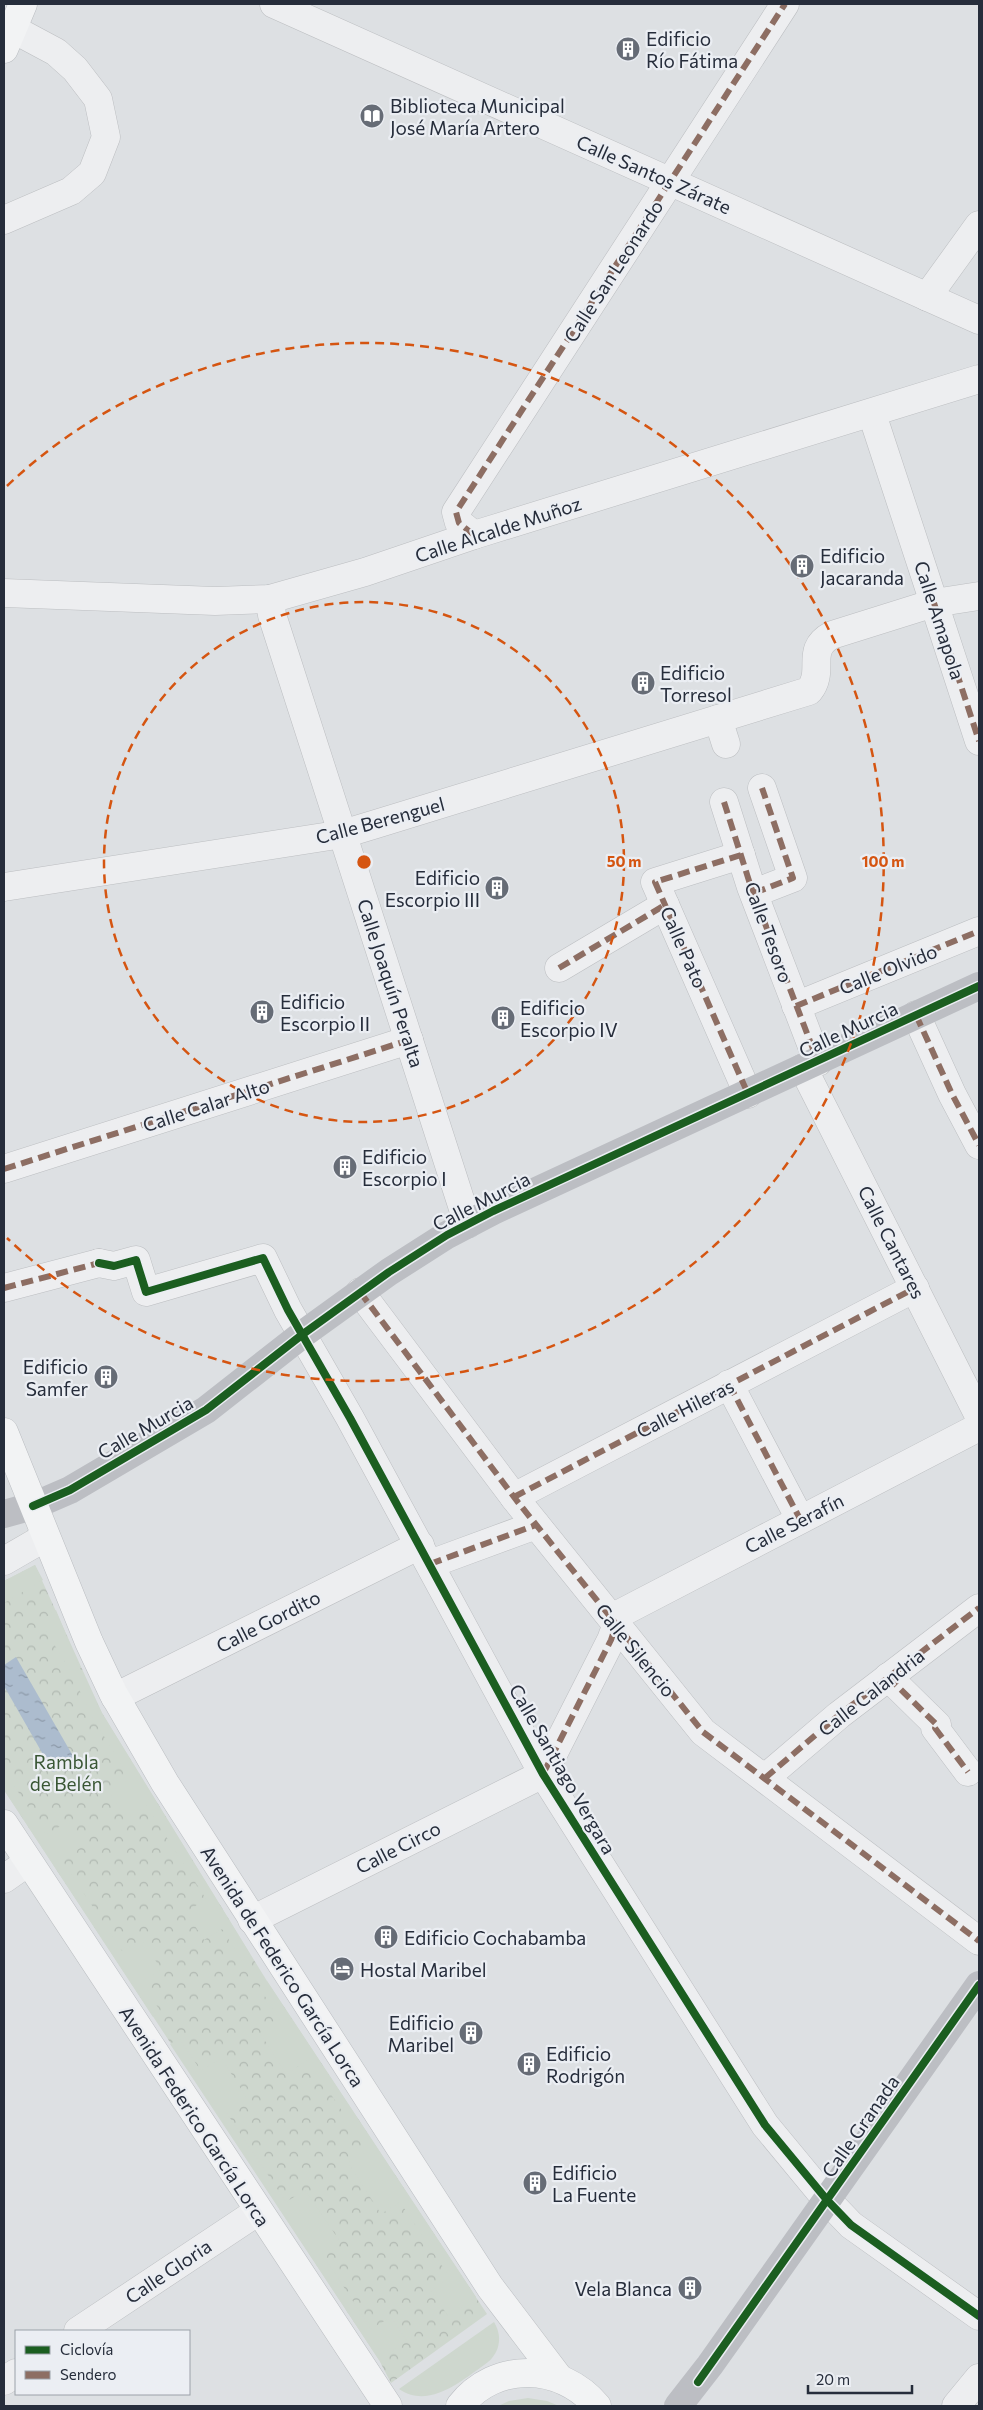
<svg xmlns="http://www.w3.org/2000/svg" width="983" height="2410" viewBox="0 0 983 2410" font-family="Commissioner,sans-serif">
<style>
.forest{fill:url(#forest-crowns)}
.garden{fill:#ced7ce}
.water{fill:url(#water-ripples)}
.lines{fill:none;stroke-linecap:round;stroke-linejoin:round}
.pedestrian-casing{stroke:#bcbec1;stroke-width:29}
.minor-casing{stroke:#bcbec1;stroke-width:29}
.tertiary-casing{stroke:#bcbec1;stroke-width:29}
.primary-casing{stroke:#babdc1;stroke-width:29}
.pedestrian{stroke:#edeef0;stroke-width:28}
.minor{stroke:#edeef0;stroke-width:28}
.tertiary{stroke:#edeef0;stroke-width:28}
.secondary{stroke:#bcbec3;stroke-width:28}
.primary{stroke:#f2f3f4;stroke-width:28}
.quiet{stroke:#8d6e63;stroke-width:6;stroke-dasharray:12 6;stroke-linecap:butt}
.cycleway-casing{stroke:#ebeef3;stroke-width:11}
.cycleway{stroke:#1b5e20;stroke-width:8}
.ring{fill:none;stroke:#d55511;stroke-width:2.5;stroke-dasharray:9 6}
.labels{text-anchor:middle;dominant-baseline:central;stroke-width:4.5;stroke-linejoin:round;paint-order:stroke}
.poi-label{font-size:19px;fill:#262d3b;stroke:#ebeef3;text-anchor:start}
.street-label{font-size:19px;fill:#262d3b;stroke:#ebeef3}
.park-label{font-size:19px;fill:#395634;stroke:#ebeef3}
.centre{fill:#d55511;stroke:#ebeef3;stroke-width:2.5}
.ring-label{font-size:15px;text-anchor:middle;font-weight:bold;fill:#d55511;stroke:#ebeef3;stroke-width:4.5;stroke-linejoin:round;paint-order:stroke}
</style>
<defs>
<pattern id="forest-crowns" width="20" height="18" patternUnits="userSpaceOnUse" patternTransform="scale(1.25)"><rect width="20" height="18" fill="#ced7ce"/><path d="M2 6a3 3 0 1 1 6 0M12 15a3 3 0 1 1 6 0" fill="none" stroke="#b1b9b2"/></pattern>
<pattern id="water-ripples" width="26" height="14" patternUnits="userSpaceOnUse" patternTransform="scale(1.25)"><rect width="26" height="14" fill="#acbcce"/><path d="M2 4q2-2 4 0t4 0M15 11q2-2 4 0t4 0" fill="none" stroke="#8c99a8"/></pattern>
</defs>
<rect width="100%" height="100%" fill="#dde0e3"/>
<polygon class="forest" points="35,1565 102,1713 267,1981 487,2314 391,2383 379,2360 4,1790 4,1581"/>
<g class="garden">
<polygon points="35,1565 43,1580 4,1603 4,1581"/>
<polygon points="56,1610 79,1666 102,1713 250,1954 242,1960 222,1929 204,1940 186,1912 206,1899 146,1805 126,1819 110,1793 130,1779 93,1718 69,1669 40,1621"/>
<polygon points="4,1770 46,1835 67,1822 83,1846 62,1860 122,1951 142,1940 161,1969 141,1982 161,2012 153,2017 4,1790"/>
<polygon points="267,1981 476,2297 448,2316 431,2291 450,2278 400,2202 381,2214 348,2163 368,2150 308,2060 286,2074 260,2033 280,2020 259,1987"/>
<polygon points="179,2038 201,2071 221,2058 247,2098 226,2112 286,2202 305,2190 339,2240 321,2252 371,2329 391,2317 407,2341 379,2360 170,2044"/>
<path d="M494 2322C502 2335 501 2351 488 2362 463 2380 429 2410 399 2389Z"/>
<polygon points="528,2398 547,2401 559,2406 498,2406 509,2401"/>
</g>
<polygon class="water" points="16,1657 77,1763 53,1772 4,1686 4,1665"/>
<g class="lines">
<defs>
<g id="pedestrian">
<polyline points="934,603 979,741"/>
<polyline points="724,802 751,887 818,1062"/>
<polyline points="741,855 655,882 748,1094"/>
<polyline points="754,893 793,878 762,788"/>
<polyline points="559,968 665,905"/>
<polyline points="796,1006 979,931"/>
<polyline points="4,1169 409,1040"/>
<polyline points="4,1288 99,1263"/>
<polyline points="888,1677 937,1725 935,1728 968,1772"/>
</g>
<g id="minor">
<polyline points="4,220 71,191 92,173 106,137 98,99 75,69 56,52 13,29"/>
<polyline points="927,297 979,225"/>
<polyline points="872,414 934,603"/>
<polyline points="474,535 459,523 456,512 785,4"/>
<polyline points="718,719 726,744"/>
<path d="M4 887 343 834 376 824 809 691C826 670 804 650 832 635L934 603 979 596"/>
<polyline points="916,1015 952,1094 979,1145"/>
<polyline points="803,1068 979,1416"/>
<polyline points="99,1263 114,1266 136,1260 146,1292 263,1258 288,1310 350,1418 543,1774 765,2125 827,2200"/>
<polyline points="360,1292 517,1501 703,1732 979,1941"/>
<polyline points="729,1384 800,1519"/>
<polyline points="514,1497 915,1288"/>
<polyline points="430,1564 536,1525"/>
<polyline points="115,1697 420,1545"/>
<polyline points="765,1778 839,1715 979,1608"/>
<polyline points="4,1879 28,1862"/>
<polyline points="252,1920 543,1774 611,1640 621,1613 979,1427"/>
<polyline points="78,2331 257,2212"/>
<polyline points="4,2381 16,2373"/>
<polyline points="956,2406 979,2378"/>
</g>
<g id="tertiary">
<polyline points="274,4 979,320"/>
<polyline points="4,593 215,601 270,599 365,572 474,535 979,379"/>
<polyline points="270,599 272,615 468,1224"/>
<polyline points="4,1561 37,1542 44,1533"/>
<polyline points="827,2200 851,2225 979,2316"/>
</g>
<g id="primary">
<polyline points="4,49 23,4"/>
<polyline points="4,1432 89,1642 113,1693 165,1783 490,2287 559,2378"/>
<polyline points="4,1824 388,2406"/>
<path d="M460 2406C495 2361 561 2363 597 2406"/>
</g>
</defs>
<use href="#pedestrian" class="pedestrian-casing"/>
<use href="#minor" class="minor-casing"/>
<use href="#tertiary" class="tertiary-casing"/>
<use href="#primary" class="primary-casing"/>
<use href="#pedestrian" class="pedestrian"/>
<use href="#minor" class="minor"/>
<use href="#tertiary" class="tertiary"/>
<g class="secondary">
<polyline points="4,1514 33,1506 70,1490 206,1410 303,1334 389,1272 447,1235 493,1211 979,986"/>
<polyline points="678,2406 710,2365 979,1985"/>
</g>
<use href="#primary" class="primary"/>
<g class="quiet">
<polyline points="474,535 459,523 456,512 785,4"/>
<polyline points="934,603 979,741"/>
<polyline points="724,802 751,887 818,1062"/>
<polyline points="741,855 655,882 748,1094"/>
<polyline points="754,893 793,878 762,788"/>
<polyline points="559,968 665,905"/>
<polyline points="796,1006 979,931"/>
<polyline points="916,1015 952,1094 979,1145"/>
<polyline points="4,1169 409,1040"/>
<polyline points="4,1288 99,1263"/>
<polyline points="360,1292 517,1501 703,1732 979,1941"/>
<polyline points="729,1384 800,1519"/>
<polyline points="514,1497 915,1288"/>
<polyline points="430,1564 536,1525"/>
<polyline points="888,1677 937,1725 935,1728 968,1772"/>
<polyline points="543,1774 611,1640 616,1625"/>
<polyline points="765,1778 839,1715 979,1608"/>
</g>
<defs>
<g id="cycleway">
<polyline points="99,1263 114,1266 136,1260 146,1292 263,1258 288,1310 350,1418 543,1774 765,2125 827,2200 851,2225 979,2316"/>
<polyline points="33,1506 70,1490 206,1410 303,1334 389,1272 447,1235 493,1211 979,986"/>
<polyline points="698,2382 979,1985"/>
</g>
</defs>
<use href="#cycleway" class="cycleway-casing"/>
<use href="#cycleway" class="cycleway"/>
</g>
<g class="ring">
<circle cx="364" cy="862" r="260"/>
<path d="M7 486A519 519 0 1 1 7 1238"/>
</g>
<defs>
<symbol id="building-disc" viewBox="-11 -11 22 22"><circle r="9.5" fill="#666c76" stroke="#ebeef3"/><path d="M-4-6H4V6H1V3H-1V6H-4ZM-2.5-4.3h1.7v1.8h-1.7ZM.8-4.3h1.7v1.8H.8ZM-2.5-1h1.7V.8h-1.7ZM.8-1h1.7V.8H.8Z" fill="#fff"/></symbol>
<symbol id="library-disc" viewBox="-11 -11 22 22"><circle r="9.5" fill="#666c76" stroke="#ebeef3"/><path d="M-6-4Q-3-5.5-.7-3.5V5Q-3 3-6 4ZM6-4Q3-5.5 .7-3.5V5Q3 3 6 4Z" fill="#fff"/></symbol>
<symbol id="hotel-disc" viewBox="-11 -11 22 22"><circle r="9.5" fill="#666c76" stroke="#ebeef3"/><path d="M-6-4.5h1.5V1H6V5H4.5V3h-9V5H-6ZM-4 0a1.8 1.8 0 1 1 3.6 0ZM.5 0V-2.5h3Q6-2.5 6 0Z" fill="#fff"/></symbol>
</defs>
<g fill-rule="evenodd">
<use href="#building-disc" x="614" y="35" width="28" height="28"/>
<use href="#library-disc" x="358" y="102" width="28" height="28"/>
<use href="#building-disc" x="788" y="552" width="28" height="28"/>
<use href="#building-disc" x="629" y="669" width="28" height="28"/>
<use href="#building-disc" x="483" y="874" width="28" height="28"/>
<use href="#building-disc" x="248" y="998" width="28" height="28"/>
<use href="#building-disc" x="489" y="1004" width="28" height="28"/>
<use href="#building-disc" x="331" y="1153" width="28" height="28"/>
<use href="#building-disc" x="92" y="1363" width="28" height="28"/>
<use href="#building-disc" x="372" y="1923" width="28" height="28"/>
<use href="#hotel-disc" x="328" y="1955" width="28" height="28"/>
<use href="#building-disc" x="457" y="2019" width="28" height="28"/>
<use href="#building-disc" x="515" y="2050" width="28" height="28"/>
<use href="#building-disc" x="521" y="2169" width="28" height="28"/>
<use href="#building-disc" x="676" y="2274" width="28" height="28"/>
</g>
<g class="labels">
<g class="poi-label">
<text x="646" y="38">Edificio<tspan x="646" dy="22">Río Fátima</tspan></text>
<text x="390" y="105">Biblioteca Municipal<tspan x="390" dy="22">José María Artero</tspan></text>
<text x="820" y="555">Edificio<tspan x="820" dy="22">Jacaranda</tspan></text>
<text x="660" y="672">Edificio<tspan x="660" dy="22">Torresol</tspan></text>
<text x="480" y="877" text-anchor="end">Edificio<tspan x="480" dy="22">Escorpio III</tspan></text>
<text x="280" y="1001">Edificio<tspan x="280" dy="22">Escorpio II</tspan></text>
<text x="520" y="1007">Edificio<tspan x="520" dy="22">Escorpio IV</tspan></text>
<text x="362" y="1156">Edificio<tspan x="362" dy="22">Escorpio I</tspan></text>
<text x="88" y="1366" text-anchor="end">Edificio<tspan x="88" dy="22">Samfer</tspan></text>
<text x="404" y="1937">Edificio Cochabamba</text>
<text x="360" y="1969">Hostal Maribel</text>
<text x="454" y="2022" text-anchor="end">Edificio<tspan x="454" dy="22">Maribel</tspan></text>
<text x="546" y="2053">Edificio<tspan x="546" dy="22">Rodrigón</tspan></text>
<text x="552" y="2172">Edificio<tspan x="552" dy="22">La Fuente</tspan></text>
<text x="672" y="2288" text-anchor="end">Vela Blanca</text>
</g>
<g class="street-label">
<text transform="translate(654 174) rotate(24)">Calle Santos Zárate</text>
<text transform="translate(613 271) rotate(-57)">Calle San Leonardo</text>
<text transform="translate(498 529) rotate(-18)">Calle Alcalde Muñoz</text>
<text transform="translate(940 620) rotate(72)">Calle Amapola</text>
<text transform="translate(380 820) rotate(-15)">Calle Berenguel</text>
<text transform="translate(769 932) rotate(70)">Calle Tesoro</text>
<text transform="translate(684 947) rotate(66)">Calle Pato</text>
<text transform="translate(888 969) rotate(-22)">Calle Olvido</text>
<text transform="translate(391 983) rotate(72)">Calle Joaquín Peralta</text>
<text transform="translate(848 1029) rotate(-25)">Calle Murcia</text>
<text transform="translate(206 1105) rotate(-18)">Calle Calar Alto</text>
<text transform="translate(481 1201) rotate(-27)">Calle Murcia</text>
<text transform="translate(892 1242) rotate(63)">Calle Cantares</text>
<text transform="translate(685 1408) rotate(-27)">Calle Hileras</text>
<text transform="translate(145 1427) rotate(-30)">Calle Murcia</text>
<text transform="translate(794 1523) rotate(-27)">Calle Serafín</text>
<text transform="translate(268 1621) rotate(-27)">Calle Gordito</text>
<text transform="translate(636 1650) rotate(51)">Calle Silencio</text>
<text transform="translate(871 1692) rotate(-38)">Calle Calandria</text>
<text transform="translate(563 1769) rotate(60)">Calle Santiago Vergara</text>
<text transform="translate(398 1847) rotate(-27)">Calle Circo</text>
<text transform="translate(283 1966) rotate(57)">Avenida de Federico García Lorca</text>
<text transform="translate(195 2116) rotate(57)">Avenida Federico García Lorca</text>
<text transform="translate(860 2126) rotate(-55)">Calle Granada</text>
<text transform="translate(168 2271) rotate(-34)">Calle Gloria</text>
</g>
<g class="park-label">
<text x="66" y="1761">Rambla<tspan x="66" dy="22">de Belén</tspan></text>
</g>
</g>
<circle cx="364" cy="862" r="8" class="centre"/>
<g class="ring-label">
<text x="624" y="867">50 m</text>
<text x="883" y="867">100 m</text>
</g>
<rect width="983" height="2410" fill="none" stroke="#262d3b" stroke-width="10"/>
<rect x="15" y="2330" width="175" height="65" fill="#ebeef3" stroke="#9ca1a9"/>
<rect x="25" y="2346" width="25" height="8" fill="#1b5e20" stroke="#9ca1a9"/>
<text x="60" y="2355" font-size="15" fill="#262d3b">Ciclovía</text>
<rect x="25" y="2371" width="25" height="8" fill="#8d6e63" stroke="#9ca1a9"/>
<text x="60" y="2380" font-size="15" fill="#262d3b">Sendero</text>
<path d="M808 2385v8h104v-8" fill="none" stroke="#262d3b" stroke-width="2.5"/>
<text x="816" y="2385" font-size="15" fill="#262d3b" stroke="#ebeef3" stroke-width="4" paint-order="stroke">20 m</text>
</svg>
